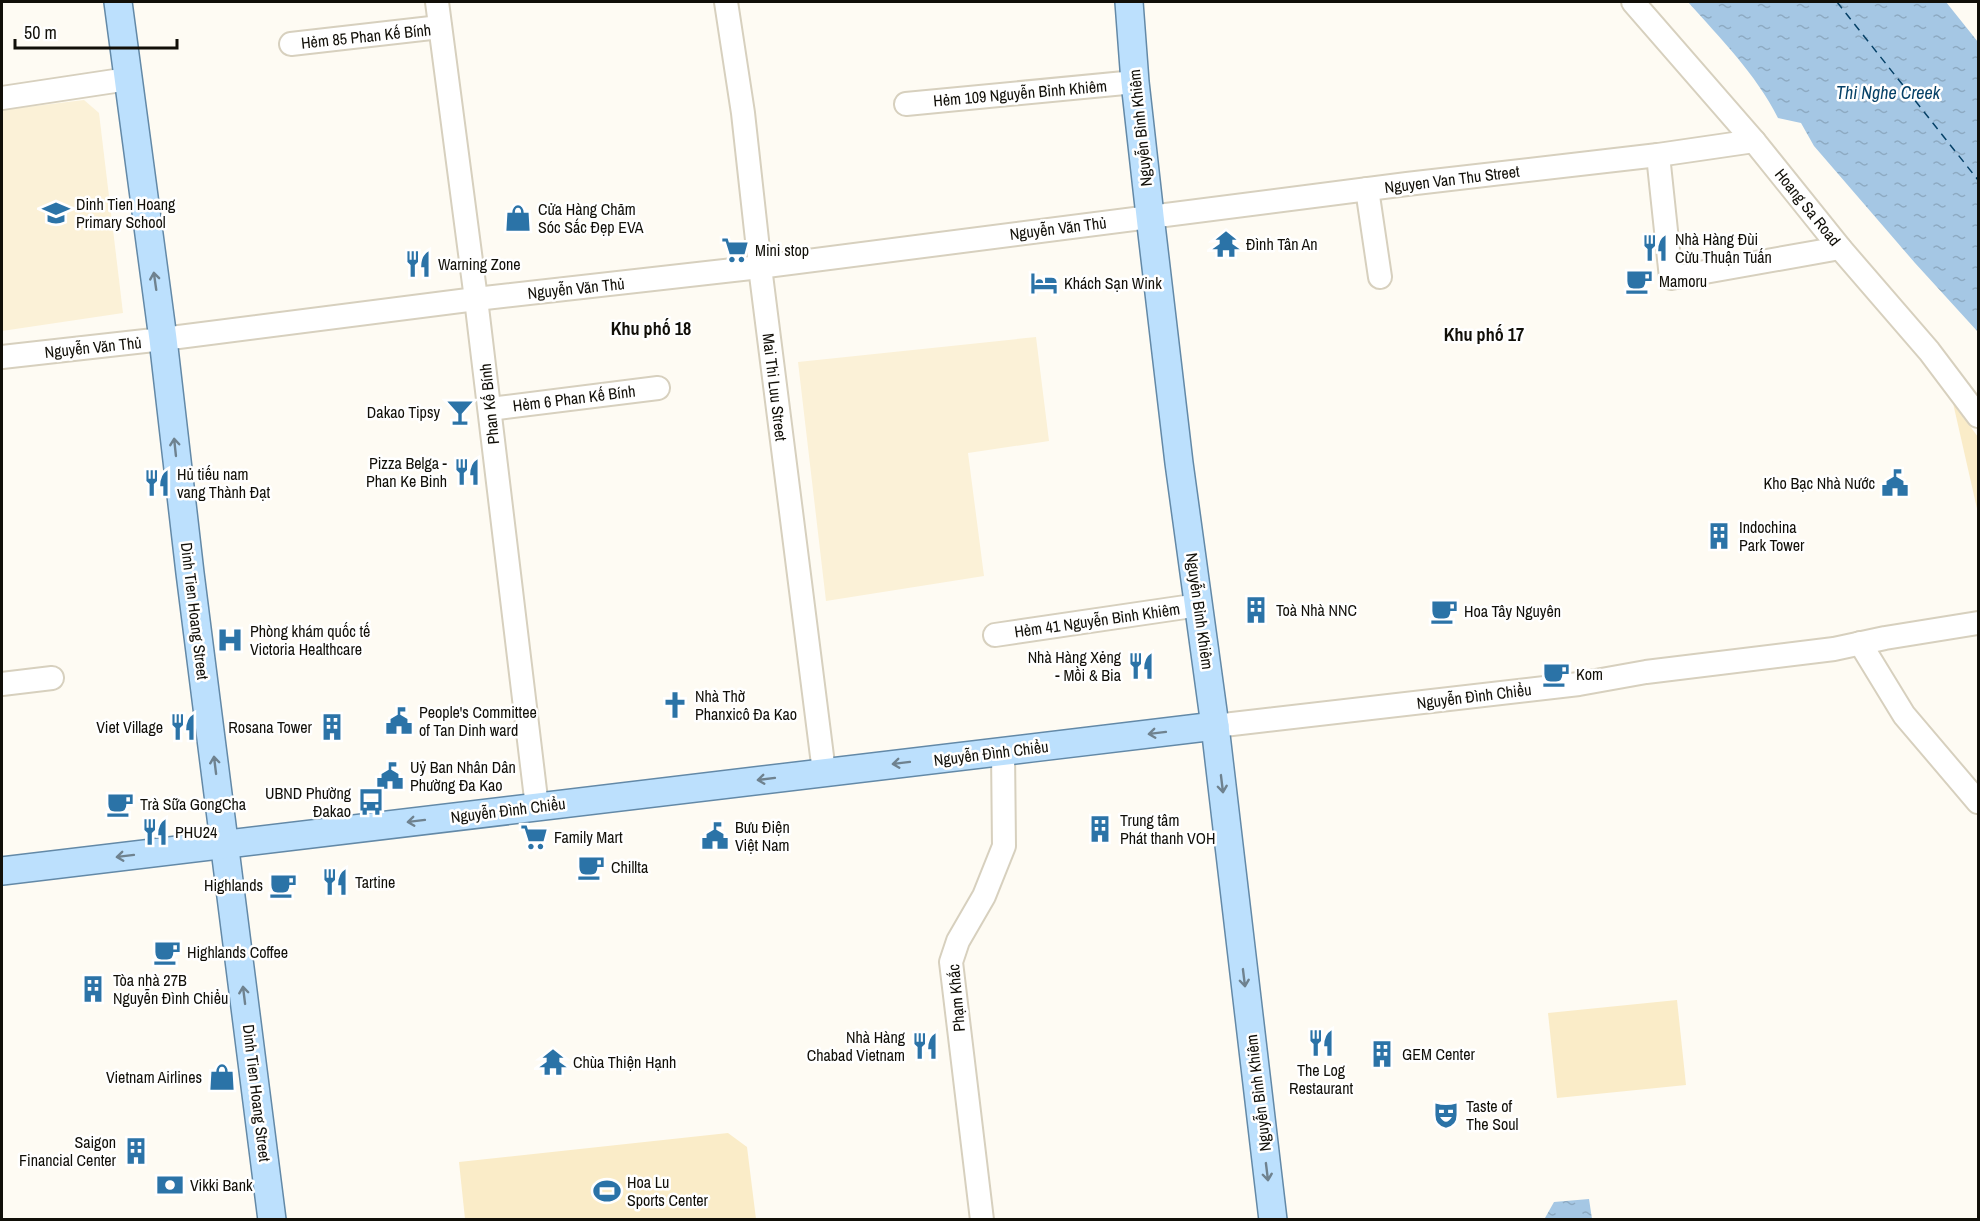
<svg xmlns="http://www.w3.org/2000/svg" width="1980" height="1221" viewBox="0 0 1980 1221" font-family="'Archivo Narrow',sans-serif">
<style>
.built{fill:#fbf1d7}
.green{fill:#faecc8}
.water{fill:url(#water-ripples)}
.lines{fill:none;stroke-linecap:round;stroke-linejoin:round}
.ferry{stroke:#064167;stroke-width:1.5;stroke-dasharray:8 6;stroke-linecap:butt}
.minor-casing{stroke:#d7d0be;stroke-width:26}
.major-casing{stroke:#6389a7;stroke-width:30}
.minor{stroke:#fff;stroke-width:22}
.major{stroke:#bce0fd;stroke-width:27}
.oneway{stroke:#6f828f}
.labels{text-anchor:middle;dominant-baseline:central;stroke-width:5;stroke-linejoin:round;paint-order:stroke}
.street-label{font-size:16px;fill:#110f08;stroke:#fff}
.poi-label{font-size:16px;fill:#110f08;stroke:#fff;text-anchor:start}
.water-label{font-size:18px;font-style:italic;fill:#064167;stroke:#fff}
.neighbourhood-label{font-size:18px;font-weight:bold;fill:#110f08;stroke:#fff}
</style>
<defs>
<pattern id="water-ripples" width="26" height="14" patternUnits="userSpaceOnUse" patternTransform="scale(1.5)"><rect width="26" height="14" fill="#a5c7e4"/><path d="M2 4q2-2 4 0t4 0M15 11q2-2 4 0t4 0" fill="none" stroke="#8daac2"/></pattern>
</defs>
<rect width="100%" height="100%" fill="#fefbf3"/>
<g class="built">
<polygon points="84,100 99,113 123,313 2,331 2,110"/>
<polygon points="1036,337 1049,441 968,453 984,576 826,601 798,362"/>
</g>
<g class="green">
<polygon points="1953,403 1978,437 1978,513"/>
<polygon points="1677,1000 1686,1085 1557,1098 1548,1013"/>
<polygon points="728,1133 747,1147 756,1219 465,1219 459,1162"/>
</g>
<g class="water">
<path d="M1688 2H1946L1978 42V332L1915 263 1814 146 1801 123 1778 118C1756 74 1720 38 1688 2Z"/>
<polygon points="1589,1199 1592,1219 1536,1219 1545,1218 1554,1202"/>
</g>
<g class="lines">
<polyline class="ferry" points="1837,2 1978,180"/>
<defs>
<g id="minor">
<polyline points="437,2 476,299 537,807"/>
<polyline points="726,2 743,113 760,267 824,772"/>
<polyline points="1633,2 1754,141 1840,248 1929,351 1978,416"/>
<polyline points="291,44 440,27"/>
<polyline points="2,98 128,79"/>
<polyline points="906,104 1135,82"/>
<polyline points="1658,155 1671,278 1840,248"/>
<polyline points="1367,189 1380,277"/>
<polyline points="2,357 163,339 476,299 760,267 1407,184 1658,155 1754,141"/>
<polyline points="490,409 658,388"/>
<polyline points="995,635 1199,605"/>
<polyline points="1860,643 1904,715 1978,802"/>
<polyline points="2,684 52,678"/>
<polyline points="1215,726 1579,684 1646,672 1834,649 1885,638 1978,623"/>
<polyline points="982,1220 951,962 958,941 984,896 1004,846 1003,751"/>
</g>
<g id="major">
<polyline points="118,2 163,339 190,573 272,1220"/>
<polyline points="1129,2 1135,82 1150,216 1179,463 1215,726 1273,1220"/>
<polyline points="2,871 1215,726"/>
</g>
</defs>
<use href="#minor" class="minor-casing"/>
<use href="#major" class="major-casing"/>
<use href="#minor" class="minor"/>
<use href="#major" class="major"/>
</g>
<defs><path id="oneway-shaft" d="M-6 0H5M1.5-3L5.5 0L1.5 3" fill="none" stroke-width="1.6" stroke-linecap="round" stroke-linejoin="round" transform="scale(1.5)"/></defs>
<g class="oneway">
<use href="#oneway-shaft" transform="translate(155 281) rotate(-98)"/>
<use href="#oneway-shaft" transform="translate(175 447) rotate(-96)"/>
<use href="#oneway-shaft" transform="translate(1157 733) rotate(173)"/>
<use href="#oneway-shaft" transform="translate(901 763) rotate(173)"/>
<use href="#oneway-shaft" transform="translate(215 765) rotate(-97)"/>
<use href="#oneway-shaft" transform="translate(766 779) rotate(173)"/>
<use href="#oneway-shaft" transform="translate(1222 784) rotate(83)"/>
<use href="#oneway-shaft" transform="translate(416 821) rotate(173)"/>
<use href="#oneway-shaft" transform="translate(125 856) rotate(173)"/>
<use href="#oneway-shaft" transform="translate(1244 978) rotate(83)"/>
<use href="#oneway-shaft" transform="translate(244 995) rotate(-97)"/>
<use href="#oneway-shaft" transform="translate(1267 1172) rotate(83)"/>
</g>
<defs>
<symbol id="school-bare" viewBox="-9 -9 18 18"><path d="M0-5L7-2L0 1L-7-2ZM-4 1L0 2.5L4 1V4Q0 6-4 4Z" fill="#2b73a7" stroke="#fff" stroke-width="2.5" paint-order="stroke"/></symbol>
<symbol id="shop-bare" viewBox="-9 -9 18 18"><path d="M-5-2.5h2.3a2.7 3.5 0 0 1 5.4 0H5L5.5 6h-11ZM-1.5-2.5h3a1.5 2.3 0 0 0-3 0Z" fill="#2b73a7" stroke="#fff" stroke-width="2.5" paint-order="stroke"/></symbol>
<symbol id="temple-bare" viewBox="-9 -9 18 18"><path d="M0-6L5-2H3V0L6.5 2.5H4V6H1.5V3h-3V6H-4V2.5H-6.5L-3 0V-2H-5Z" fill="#2b73a7" stroke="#fff" stroke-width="2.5" paint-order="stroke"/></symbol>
<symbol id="restaurant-bare" viewBox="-9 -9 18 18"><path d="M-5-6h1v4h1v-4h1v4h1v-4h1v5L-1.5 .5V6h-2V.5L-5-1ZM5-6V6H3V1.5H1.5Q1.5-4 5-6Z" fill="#2b73a7" stroke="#fff" stroke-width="2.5" paint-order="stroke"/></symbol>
<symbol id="supermarket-bare" viewBox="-9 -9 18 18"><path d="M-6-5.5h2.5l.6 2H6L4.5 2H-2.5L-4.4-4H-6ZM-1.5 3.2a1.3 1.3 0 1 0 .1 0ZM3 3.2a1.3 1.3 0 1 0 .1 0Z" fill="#2b73a7" stroke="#fff" stroke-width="2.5" paint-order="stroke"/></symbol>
<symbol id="cafe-bare" viewBox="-9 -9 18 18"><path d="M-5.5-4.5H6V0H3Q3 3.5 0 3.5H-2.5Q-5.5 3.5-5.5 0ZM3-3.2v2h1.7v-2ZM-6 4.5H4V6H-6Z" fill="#2b73a7" stroke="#fff" stroke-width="2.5" paint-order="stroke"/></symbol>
<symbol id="hotel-bare" viewBox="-9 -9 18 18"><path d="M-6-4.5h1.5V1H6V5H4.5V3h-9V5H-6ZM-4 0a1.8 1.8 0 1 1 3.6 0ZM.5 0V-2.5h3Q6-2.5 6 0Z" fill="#2b73a7" stroke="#fff" stroke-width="2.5" paint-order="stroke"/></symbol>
<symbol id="bar-bare" viewBox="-9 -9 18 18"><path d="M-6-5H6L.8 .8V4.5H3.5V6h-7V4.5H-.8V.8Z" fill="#2b73a7" stroke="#fff" stroke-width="2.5" paint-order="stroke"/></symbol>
<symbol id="civic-bare" viewBox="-9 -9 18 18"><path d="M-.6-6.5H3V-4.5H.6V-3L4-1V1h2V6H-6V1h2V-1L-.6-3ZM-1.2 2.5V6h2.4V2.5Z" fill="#2b73a7" stroke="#fff" stroke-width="2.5" paint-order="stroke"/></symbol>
<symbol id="building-bare" viewBox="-9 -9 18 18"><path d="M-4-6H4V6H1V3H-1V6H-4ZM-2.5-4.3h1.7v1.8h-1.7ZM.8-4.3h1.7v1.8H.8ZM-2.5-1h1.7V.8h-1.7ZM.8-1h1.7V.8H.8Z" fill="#2b73a7" stroke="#fff" stroke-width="2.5" paint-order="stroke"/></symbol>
<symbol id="hospital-bare" viewBox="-9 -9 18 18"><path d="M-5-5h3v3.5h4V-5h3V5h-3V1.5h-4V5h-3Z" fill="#2b73a7" stroke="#fff" stroke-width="2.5" paint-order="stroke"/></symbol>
<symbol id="church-bare" viewBox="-9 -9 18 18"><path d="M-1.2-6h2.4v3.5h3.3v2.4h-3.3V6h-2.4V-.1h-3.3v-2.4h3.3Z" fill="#2b73a7" stroke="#fff" stroke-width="2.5" paint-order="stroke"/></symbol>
<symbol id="bus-bare" viewBox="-9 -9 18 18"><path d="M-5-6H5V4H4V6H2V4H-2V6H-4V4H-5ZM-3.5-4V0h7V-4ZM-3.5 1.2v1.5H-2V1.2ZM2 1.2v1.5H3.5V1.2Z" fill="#2b73a7" stroke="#fff" stroke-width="2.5" paint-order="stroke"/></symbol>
<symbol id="theatre-bare" viewBox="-9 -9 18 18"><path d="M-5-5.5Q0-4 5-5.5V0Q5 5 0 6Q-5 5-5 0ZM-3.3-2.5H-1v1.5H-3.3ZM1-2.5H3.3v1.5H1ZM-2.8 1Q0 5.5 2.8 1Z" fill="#2b73a7" stroke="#fff" stroke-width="2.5" paint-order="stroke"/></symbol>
<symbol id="bank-bare" viewBox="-9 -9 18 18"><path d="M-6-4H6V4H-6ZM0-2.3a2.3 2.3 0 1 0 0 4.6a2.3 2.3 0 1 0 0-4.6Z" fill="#2b73a7" stroke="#fff" stroke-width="2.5" paint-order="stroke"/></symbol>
<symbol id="stadium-bare" viewBox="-9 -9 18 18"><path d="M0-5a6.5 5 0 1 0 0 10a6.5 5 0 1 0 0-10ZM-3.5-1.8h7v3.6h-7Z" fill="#2b73a7" stroke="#fff" stroke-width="2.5" paint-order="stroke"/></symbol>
</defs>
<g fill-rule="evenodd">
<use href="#school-bare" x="37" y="194" width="38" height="38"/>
<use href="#shop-bare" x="499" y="199" width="38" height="38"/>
<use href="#temple-bare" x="1207" y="225" width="38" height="38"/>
<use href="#restaurant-bare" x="1636" y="229" width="38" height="38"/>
<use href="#supermarket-bare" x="716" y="231" width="38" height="38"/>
<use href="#restaurant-bare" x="399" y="245" width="38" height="38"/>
<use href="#cafe-bare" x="1620" y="262" width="38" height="38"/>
<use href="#hotel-bare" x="1025" y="264" width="38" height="38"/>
<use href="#bar-bare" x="441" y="393" width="38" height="38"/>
<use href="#restaurant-bare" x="448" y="453" width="38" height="38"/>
<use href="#restaurant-bare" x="138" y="464" width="38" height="38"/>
<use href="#civic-bare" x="1876" y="464" width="38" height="38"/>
<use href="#building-bare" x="1700" y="517" width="38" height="38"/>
<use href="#building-bare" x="1237" y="591" width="38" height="38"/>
<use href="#cafe-bare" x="1425" y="592" width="38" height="38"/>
<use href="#hospital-bare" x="211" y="621" width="38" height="38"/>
<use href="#restaurant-bare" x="1122" y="647" width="38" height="38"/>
<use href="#cafe-bare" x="1537" y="655" width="38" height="38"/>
<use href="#church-bare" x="656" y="686" width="38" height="38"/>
<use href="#civic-bare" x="380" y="702" width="38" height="38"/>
<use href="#restaurant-bare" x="164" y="708" width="38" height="38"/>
<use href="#building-bare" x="313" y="708" width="38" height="38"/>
<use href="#civic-bare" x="371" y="757" width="38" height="38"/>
<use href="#bus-bare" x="352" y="783" width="38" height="38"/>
<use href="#cafe-bare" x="101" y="785" width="38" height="38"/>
<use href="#building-bare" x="1081" y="810" width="38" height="38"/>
<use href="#restaurant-bare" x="136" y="813" width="38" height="38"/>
<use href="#civic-bare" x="696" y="817" width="38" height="38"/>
<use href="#supermarket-bare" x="515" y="818" width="38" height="38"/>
<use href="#cafe-bare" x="572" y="848" width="38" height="38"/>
<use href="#restaurant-bare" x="316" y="863" width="38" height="38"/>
<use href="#cafe-bare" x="264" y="866" width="38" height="38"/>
<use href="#cafe-bare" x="148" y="933" width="38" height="38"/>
<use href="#building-bare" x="74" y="970" width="38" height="38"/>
<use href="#restaurant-bare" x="1302" y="1024" width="38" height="38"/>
<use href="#restaurant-bare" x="906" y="1027" width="38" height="38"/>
<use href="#building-bare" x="1363" y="1035" width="38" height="38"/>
<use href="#temple-bare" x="534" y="1043" width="38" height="38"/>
<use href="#shop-bare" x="203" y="1058" width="38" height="38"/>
<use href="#theatre-bare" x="1427" y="1096" width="38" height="38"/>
<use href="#building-bare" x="117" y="1132" width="38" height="38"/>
<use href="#bank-bare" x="151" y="1166" width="38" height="38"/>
<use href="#stadium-bare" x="588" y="1172" width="38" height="38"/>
</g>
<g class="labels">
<g class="street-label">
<text transform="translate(366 36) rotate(-6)">Hẻm 85 Phan Kế Bính</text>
<text transform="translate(1020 93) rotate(-5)">Hẻm 109 Nguyễn Bỉnh Khiêm</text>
<text transform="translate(1140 128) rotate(-96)">Nguyễn Bỉnh Khiêm</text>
<text transform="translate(1452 179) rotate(-7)">Nguyen Van Thu Street</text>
<text transform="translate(1808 207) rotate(51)">Hoang Sa Road</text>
<text transform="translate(1058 228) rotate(-7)">Nguyễn Văn Thủ</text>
<text transform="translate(576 288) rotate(-6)">Nguyễn Văn Thủ</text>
<text transform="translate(93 347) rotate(-6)">Nguyễn Văn Thủ</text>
<text transform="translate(775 387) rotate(83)">Mai Thi Luu Street</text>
<text transform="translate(574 398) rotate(-7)">Hẻm 6 Phan Kế Bính</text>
<text transform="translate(489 404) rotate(-96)">Phan Kế Bính</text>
<text transform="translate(195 611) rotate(83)">Dinh Tien Hoang Street</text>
<text transform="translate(1200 611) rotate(82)">Nguyễn Bỉnh Khiêm</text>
<text transform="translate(1097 620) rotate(-8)">Hẻm 41 Nguyễn Bỉnh Khiêm</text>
<text transform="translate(1474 696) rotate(-7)">Nguyễn Đình Chiểu</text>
<text transform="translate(991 753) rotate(-7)">Nguyễn Đình Chiểu</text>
<text transform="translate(508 810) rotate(-7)">Nguyễn Đình Chiểu</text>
<text transform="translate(956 998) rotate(-95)">Phạm Khắc</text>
<text transform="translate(257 1093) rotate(83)">Dinh Tien Hoang Street</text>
<text transform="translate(1258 1093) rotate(-97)">Nguyễn Bỉnh Khiêm</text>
</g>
<g class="poi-label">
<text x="76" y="204">Dinh Tien Hoang<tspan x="76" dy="18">Primary School</tspan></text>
<text x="538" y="209">Cửa Hàng Chăm<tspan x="538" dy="18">Sóc Sắc Đẹp EVA</tspan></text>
<text x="1675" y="239">Nhà Hàng Đùi<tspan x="1675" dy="18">Cừu Thuận Tuấn</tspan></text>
<text x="1246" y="244">Đình Tân An</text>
<text x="755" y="250">Mini stop</text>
<text x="438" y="264">Warning Zone</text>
<text x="1659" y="281">Mamoru</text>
<text x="1064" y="283">Khách Sạn Wink</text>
<text x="440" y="412" text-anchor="end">Dakao Tipsy</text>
<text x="447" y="463" text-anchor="end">Pizza Belga -<tspan x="447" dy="18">Phan Ke Binh</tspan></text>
<text x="177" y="474">Hủ tiếu nam<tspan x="177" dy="18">vang Thành Đạt</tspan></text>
<text x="1875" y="483" text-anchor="end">Kho Bạc Nhà Nước</text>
<text x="1739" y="527">Indochina<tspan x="1739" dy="18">Park Tower</tspan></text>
<text x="1276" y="610">Toà Nhà NNC</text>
<text x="1464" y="611">Hoa Tây Nguyên</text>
<text x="250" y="631">Phòng khám quốc tế<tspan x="250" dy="18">Victoria Healthcare</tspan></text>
<text x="1121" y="657" text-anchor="end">Nhà Hàng Xẻng<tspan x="1121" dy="18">- Mồi &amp; Bia</tspan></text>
<text x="1576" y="674">Kom</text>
<text x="695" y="696">Nhà Thờ<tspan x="695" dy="18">Phanxicô Đa Kao</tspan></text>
<text x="419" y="712">People's Committee<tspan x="419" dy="18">of Tan Dinh ward</tspan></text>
<text x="163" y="727" text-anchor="end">Viet Village</text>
<text x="312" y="727" text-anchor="end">Rosana Tower</text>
<text x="410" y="767">Uỷ Ban Nhân Dân<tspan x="410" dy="18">Phường Đa Kao</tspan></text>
<text x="351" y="793" text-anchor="end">UBND Phường<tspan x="351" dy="18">Đakao</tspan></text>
<text x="140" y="804">Trà Sữa GongCha</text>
<text x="1120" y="820">Trung tâm<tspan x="1120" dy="18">Phát thanh VOH</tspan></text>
<text x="735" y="827">Bưu Điện<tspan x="735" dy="18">Việt Nam</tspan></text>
<text x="175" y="832">PHU24</text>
<text x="554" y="837">Family Mart</text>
<text x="611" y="867">Chillta</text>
<text x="355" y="882">Tartine</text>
<text x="263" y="885" text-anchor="end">Highlands</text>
<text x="187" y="952">Highlands Coffee</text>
<text x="113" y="980">Tòa nhà 27B<tspan x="113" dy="18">Nguyễn Đình Chiểu</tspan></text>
<text x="905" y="1037" text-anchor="end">Nhà Hàng<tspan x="905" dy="18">Chabad Vietnam</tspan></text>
<text x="1402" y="1054">GEM Center</text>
<text x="573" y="1062">Chùa Thiện Hạnh</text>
<text x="1321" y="1070" text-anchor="middle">The Log<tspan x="1321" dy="18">Restaurant</tspan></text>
<text x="202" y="1077" text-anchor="end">Vietnam Airlines</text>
<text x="1466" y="1106">Taste of<tspan x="1466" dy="18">The Soul</tspan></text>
<text x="116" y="1142" text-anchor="end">Saigon<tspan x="116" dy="18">Financial Center</tspan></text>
<text x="627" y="1182">Hoa Lu<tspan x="627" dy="18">Sports Center</tspan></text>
<text x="190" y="1185">Vikki Bank</text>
</g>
<g class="water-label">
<text x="1888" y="92">Thi Nghe Creek</text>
</g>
<g class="neighbourhood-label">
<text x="651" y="328">Khu phố 18</text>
<text x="1484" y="334">Khu phố 17</text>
</g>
</g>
<rect width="1980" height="1221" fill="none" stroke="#110f08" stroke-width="6"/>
<path d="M15 39v9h162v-9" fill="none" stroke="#110f08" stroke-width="3"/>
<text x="24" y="39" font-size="18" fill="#110f08" stroke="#ffffff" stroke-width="4.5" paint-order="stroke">50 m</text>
</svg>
